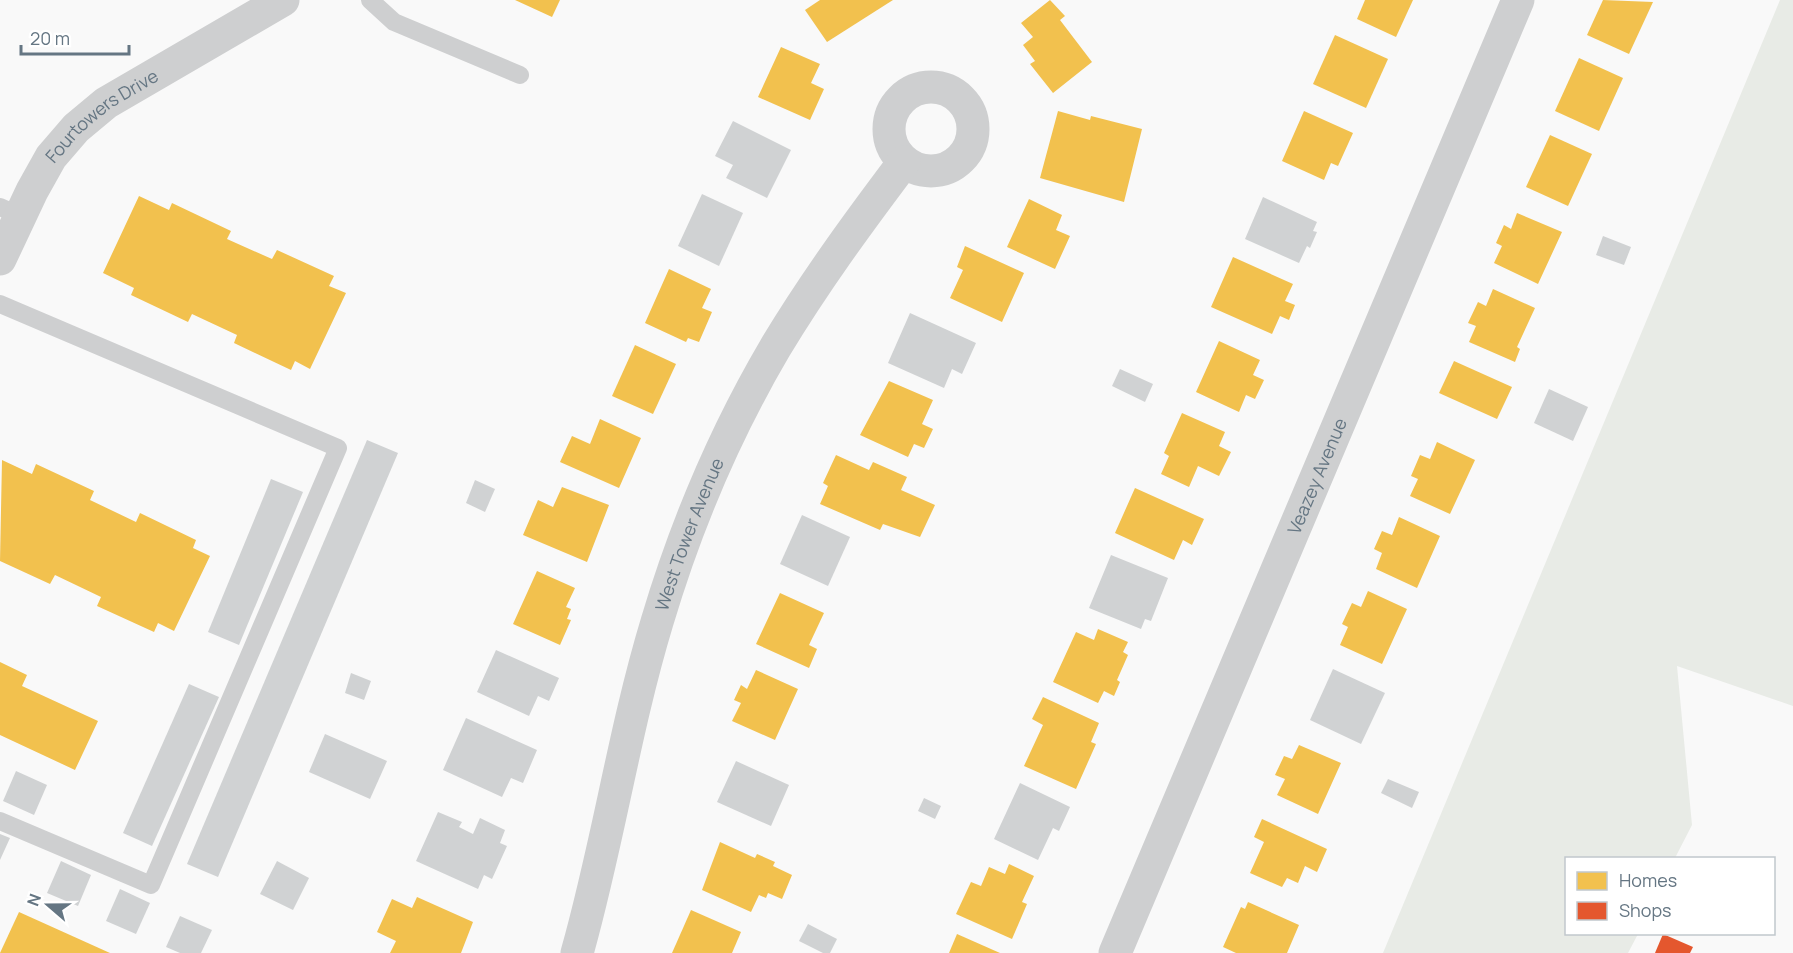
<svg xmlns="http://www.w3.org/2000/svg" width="1793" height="953" viewBox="0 0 1793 953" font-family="Manrope,sans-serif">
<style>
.green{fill:#e8ebe6}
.homes{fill:#f2c14e}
.shops{fill:#e4572e}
.building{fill:#d0d2d3}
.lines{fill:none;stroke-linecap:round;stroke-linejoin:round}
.service{stroke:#cecfd0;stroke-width:18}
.minor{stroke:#cecfd0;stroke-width:33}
.labels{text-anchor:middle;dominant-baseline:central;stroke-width:6;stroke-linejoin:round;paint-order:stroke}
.street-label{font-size:18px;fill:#657683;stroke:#fff}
</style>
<rect width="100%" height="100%" fill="#f9f9f9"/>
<polygon class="green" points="1780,0 1793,0 1793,706 1677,666 1692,825 1675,858 1566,858 1566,934 1638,934 1628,953 1383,953"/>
<g class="homes">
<polygon points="515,0 560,0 552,17"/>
<polygon points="820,0 893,0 827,42 805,10"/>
<polygon points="1050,0 1065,16 1060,20 1092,62 1053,93 1030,64 1035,61 1023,45 1033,37 1021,23"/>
<polygon points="1365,0 1413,0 1396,37 1357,19"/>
<polygon points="1603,0 1653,2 1629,54 1587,35"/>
<polygon points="1335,35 1388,59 1366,108 1313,84"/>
<polygon points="781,47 820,64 811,83 824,89 810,120 758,97"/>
<polygon points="1579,58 1623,78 1599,131 1555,111"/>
<polygon points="1058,111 1090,120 1091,116 1142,129 1124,202 1040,178"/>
<polygon points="1304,111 1353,133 1338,166 1331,163 1324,180 1282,161"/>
<polygon points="1550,135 1592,154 1568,206 1526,187"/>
<polygon points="139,196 169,210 172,203 231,231 227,239 272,259 277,250 334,276 329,286 346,293 310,369 295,361 291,370 234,343 237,335 192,314 188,322 131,295 134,288 103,273"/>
<polygon points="1029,199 1062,215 1056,230 1070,236 1055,269 1007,247"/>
<polygon points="1517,213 1562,232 1538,284 1494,263 1502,246 1496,243 1504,225 1511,229"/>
<polygon points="965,246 1024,273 1002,322 950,298 963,270 957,267"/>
<polygon points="1233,257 1293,284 1285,301 1295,305 1289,320 1280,316 1272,334 1211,307"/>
<polygon points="669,269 711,289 702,308 712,312 699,342 688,338 686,342 645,323"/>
<polygon points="1493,289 1535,308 1517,347 1520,349 1515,362 1469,342 1476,326 1468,323 1478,302 1486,306"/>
<polygon points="1219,341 1260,360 1253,375 1264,380 1255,399 1246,395 1239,412 1196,392"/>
<polygon points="635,345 676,364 653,414 612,396"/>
<polygon points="1454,361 1512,387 1497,419 1439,393"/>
<polygon points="889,381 933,400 922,424 933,429 924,448 914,444 908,457 860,435"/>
<polygon points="1182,413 1225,432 1219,446 1231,452 1219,476 1198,466 1189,487 1161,474 1169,456 1164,453"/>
<polygon points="600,419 641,438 619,488 560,462 572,436 590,444"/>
<polygon points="1437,442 1475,460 1450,514 1410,496 1418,479 1411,476 1420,455 1430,459"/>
<polygon points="836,455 869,470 873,462 907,477 901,490 935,505 920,537 883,524 880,530 820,504 828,486 823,483"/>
<polygon points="2,460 32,474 36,464 94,491 90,500 136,522 140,513 196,540 193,548 210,556 174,631 158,623 154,632 97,606 101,597 55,575 50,584 0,561"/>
<polygon points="562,487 609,505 587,562 523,535 538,500 553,507"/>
<polygon points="1135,488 1204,519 1192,545 1183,540 1174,560 1115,533"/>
<polygon points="1399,517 1440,536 1417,588 1376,569 1382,553 1374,549 1382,531 1392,535"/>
<polygon points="537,571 575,588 566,607 571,609 567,619 571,620 560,645 513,624"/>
<polygon points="1368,591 1407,609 1382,664 1340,645 1348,627 1342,624 1352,603 1361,607"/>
<polygon points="780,593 824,613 809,645 817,649 809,668 756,644"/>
<polygon points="1098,629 1128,642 1123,652 1128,655 1117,680 1120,682 1114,696 1104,691 1098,703 1053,682 1076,632 1094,640"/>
<polygon points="0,662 27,675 22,686 98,721 75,770 0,735"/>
<polygon points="756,670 798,689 775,740 732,721 741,703 734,700 741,685 747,689"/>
<polygon points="1043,697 1099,723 1091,742 1096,744 1076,789 1024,766 1043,725 1032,719"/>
<polygon points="1299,745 1341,763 1318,814 1277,795 1285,779 1275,775 1284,756 1292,759"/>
<polygon points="1262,819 1327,849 1317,872 1305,866 1298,883 1287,878 1282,887 1250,873 1264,842 1254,837"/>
<polygon points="720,842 755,858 757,854 775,862 773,866 792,875 782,899 768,893 766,898 759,895 751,912 702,890"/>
<polygon points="1009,864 1034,876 1022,902 1027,904 1012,939 956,914 971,882 981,886 989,867 1005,874"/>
<polygon points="417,897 473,922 461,953 390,953 396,941 377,932 392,899 412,908"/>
<polygon points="1248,902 1299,925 1287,953 1236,953 1223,947 1241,907 1245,909"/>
<polygon points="691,910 741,932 732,953 672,953"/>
<polygon points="19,912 110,953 0,953"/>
<polygon points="957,934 1000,953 949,953"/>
</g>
<polygon class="shops" points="1663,934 1693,947 1690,953 1655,953"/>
<g class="building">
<polygon points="733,121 791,150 767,198 726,178 733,165 715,156"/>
<polygon points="702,194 743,213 719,266 678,246"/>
<polygon points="1263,197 1317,222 1313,231 1317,232 1310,248 1307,246 1299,263 1245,239"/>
<polygon points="1603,236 1631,247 1624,265 1596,255"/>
<polygon points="910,313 976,343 962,374 952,369 944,388 888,363"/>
<polygon points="1120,369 1153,384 1145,402 1112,386"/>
<polygon points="1549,389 1588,407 1573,441 1534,423"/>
<polygon points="367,440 398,453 218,877 187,864"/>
<polygon points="271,479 303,492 239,645 208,632"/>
<polygon points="475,480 495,489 485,512 466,503"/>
<polygon points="802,515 850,537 828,586 780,564"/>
<polygon points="1111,555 1168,578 1151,621 1145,619 1141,629 1089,608"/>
<polygon points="496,650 559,678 549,701 538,696 529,716 477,692"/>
<polygon points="1333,669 1385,693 1361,744 1310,720"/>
<polygon points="351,673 371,681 364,700 345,693"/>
<polygon points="189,684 219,697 152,846 123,833"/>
<polygon points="466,718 537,750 523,783 511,778 502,797 443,770"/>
<polygon points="325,734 387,761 370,799 309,772"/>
<polygon points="736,761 789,785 771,826 717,802"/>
<polygon points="16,771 47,785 34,815 3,801"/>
<polygon points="1388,779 1419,792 1412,808 1381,793"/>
<polygon points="1020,783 1070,807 1059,831 1053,828 1038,860 994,839"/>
<polygon points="924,798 941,806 935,819 918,811"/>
<polygon points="438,812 462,822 459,827 473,834 480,818 505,830 500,843 507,846 492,879 484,875 478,889 416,861"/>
<polygon points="0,834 10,838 0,860"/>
<polygon points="61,861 91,875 78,906 47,893"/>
<polygon points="277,861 309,878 293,910 260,894"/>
<polygon points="120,889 150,903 136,934 106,921"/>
<polygon points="180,916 212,930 201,953 180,953 166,947"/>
<polygon points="808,924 837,939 830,953 823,953 799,941"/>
</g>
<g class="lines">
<g class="service">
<polyline points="370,0 394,22 520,75"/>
<polyline points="0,207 20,216"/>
<polyline points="0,304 338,448 151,885 0,821"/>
</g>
<g class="minor">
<circle cx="931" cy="129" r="42"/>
<path id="s1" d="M0 259 32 191 51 157 76 128 106 103 283 0"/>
<path id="s2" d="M577 953C608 844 624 731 657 622 685 528 725 433 775 348 814 283 858 223 904 162"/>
<path id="s3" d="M1115 953 1518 0"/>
</g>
</g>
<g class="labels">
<g class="street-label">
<text stroke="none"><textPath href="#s1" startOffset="180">Fourtowers Drive</textPath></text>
<text stroke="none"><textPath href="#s3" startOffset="518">Veazey Avenue</textPath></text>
<text stroke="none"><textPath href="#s2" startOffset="434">West Tower Avenue</textPath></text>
</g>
</g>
<rect x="1565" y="857" width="210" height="78" fill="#ffffff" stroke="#c1c8cd" stroke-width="1.5"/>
<rect x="1577" y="872" width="30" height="18" fill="#f2c14e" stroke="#c1c8cd" stroke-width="1.5"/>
<text x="1619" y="887" font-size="18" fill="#657683">Homes</text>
<rect x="1577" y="902" width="30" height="18" fill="#e4572e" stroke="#c1c8cd" stroke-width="1.5"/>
<text x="1619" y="917" font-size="18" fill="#657683">Shops</text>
<g transform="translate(48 905) rotate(290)" stroke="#ffffff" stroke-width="4.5" paint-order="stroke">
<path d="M0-4.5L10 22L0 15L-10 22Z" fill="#657683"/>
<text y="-9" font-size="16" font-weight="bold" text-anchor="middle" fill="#657683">N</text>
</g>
<path d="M21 45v9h108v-9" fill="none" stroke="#657683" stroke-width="3"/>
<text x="30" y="45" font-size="18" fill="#657683" stroke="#ffffff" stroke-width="4.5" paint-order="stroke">20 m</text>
</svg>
